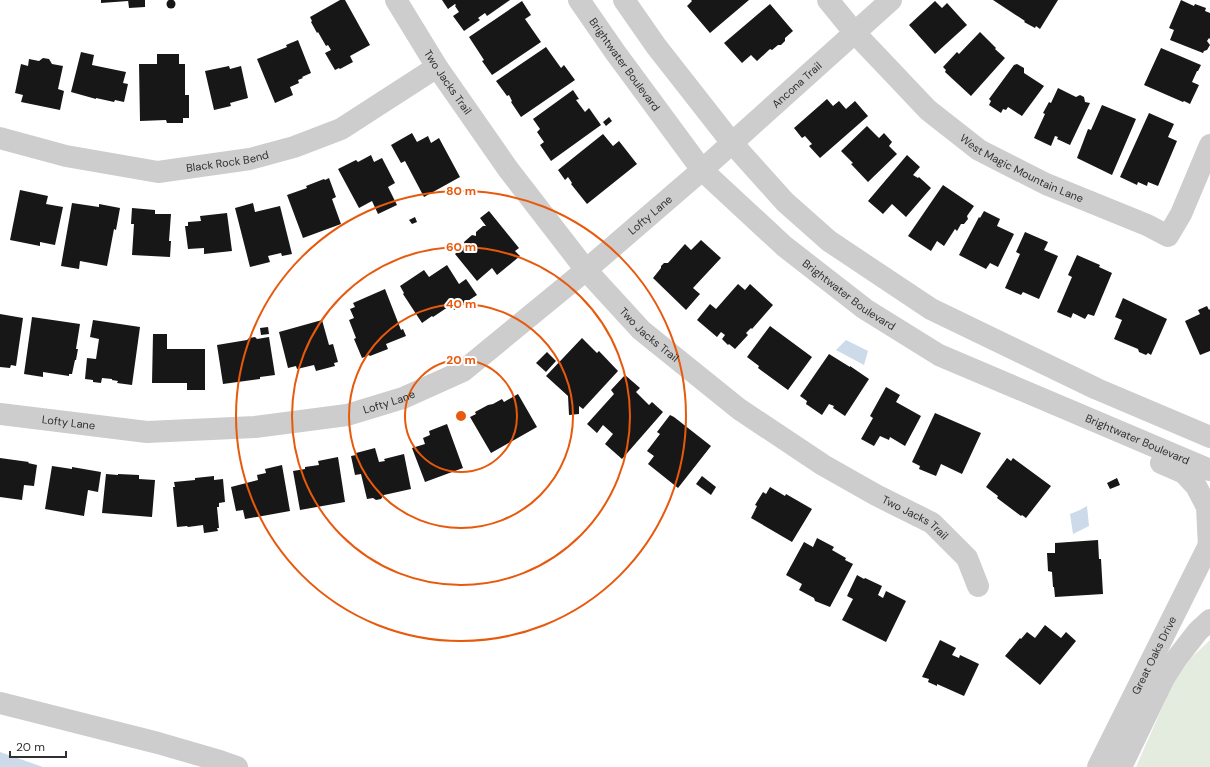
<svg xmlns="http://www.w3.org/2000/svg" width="1210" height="767" viewBox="0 0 1210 767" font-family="'DM Sans',sans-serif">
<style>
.green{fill:#e4ecdf}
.water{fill:#ccdaea}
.building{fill:#171717}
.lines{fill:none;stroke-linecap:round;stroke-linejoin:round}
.minor{stroke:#cdcdcd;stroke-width:22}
.tertiary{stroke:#cdcdcd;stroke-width:22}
.ring{fill:none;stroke:#e8590c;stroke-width:2}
.labels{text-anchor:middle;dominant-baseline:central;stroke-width:4;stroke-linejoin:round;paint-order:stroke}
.street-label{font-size:11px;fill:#303030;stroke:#fff}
.centre{fill:#e8590c;stroke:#fff;stroke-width:2}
.ring-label{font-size:12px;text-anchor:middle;font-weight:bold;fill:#e8590c;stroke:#fff;stroke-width:4;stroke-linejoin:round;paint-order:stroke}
</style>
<rect width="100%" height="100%" fill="#fff"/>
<polygon class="green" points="1210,640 1210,767 1136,767 1172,685 1190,659"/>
<g class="water">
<polygon points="846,340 868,351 864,365 836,350"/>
<polygon points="1087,506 1089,526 1073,534 1070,514 1080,510"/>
<polygon points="0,752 43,767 0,767"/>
</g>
<g class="building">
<circle cx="171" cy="4" r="4.5"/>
<polygon points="101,0 128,0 128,1 101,3"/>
<polygon points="128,0 145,0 145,7 129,8"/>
<polygon points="340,0 345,0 370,45 350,56 353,62 340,69 339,68 335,70 325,53 331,50 328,45 326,46 318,32 317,33 311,22 312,21 310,17"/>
<polygon points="442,0 510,0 487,16 485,13 478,18 480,20 464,31 453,16 459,12 455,6 456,5 455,4 448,9"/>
<polygon points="691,0 749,0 710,33 687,6 692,1"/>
<polygon points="993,0 1058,0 1040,29 1036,26 1035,28 1024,22 1025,21"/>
<polygon points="1181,0 1194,6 1195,4 1206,8 1205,11 1210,13 1210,39 1209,38 1207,41 1210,45 1207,50 1204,51 1203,53 1170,40 1174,30 1169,28"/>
<polygon points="522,1 531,15 525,19 541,42 492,75 482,61 484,60 469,37"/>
<polygon points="935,1 942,8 947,3 967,25 935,54 909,25"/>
<polygon points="770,4 793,31 785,38 785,41 781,45 778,45 772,50 770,49 757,61 751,55 742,63 724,43"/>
<polygon points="980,32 996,48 995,49 1005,58 971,96 945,72 946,70 943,67 957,52 959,54"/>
<polygon points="298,40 311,73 302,77 303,78 298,80 299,83 290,87 293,95 275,103 257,59 287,47 286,45"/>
<polygon points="546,47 561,68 564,65 575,80 521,117 511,102 512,101 509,95 507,96 496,81"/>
<polygon points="1161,48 1201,65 1198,71 1197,71 1192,82 1199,85 1190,104 1184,101 1183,102 1144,85"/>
<polygon points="81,52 94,55 92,65 126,72 123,83 128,84 124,102 115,100 114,102 96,98 96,99 71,92"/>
<polygon points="157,54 179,54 179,64 185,64 185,95 189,95 189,118 183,118 183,123 167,123 166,120 140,121 139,64 157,64"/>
<polygon points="43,58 49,59 52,64 63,66 58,89 64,91 60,110 21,102 23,95 15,93 21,64 28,66 29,59 39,61"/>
<polygon points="1017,64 1024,68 1024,73 1044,86 1022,116 1008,107 1006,110 1003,109 1001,113 989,105 991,101 989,99 1014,65"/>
<polygon points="229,66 230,69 241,66 248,98 230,103 231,106 214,110 205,71"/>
<polygon points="1058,88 1076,97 1080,95 1084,97 1085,102 1090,103 1070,145 1057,139 1058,137 1055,136 1051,146 1034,138 1045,114 1043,113 1049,102 1051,103"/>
<polygon points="573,90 579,99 576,100 585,112 589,108 601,125 551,161 540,145 544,142 537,132 540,129 533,119"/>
<polygon points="827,99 833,106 839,101 846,109 855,101 868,116 820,158 809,146 812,144 805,136 802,138 794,128"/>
<polygon points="1102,105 1136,119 1112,175 1077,158 1088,129 1091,130"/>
<polygon points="1149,113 1174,124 1168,137 1177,141 1158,186 1148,182 1147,186 1138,182 1137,185 1120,177"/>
<polygon points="609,117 612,121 606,126 603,122"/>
<polygon points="867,126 879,138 884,133 892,142 889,146 897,154 868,182 851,164 853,163 841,151"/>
<polygon points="412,133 417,142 428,136 431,143 439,138 460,177 424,197 405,161 401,163 391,145"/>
<polygon points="603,134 613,146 619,141 637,164 587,204 571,184 572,183 568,177 565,180 558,170"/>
<polygon points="371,155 374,162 382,158 395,183 388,187 397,205 378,214 372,201 359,208 338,169 356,160 358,162"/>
<polygon points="907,155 920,167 913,175 918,178 919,177 931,188 906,217 892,204 883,214 868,201"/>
<polygon points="329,178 336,197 332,199 341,224 303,238 287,195 307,188 306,186 324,179 325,180"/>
<polygon points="943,185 974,206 967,216 968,219 964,224 961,224 957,231 955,229 944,246 937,241 931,251 908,236"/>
<polygon points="20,190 48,196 46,204 63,207 55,245 40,242 40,246 10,240"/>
<polygon points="72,203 99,207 99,204 120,208 116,230 114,229 107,266 80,261 79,269 61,266"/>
<polygon points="253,203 255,212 280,206 292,254 282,256 281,253 268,256 270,262 250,267 235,208"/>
<polygon points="132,208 155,210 155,214 171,214 169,241 171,241 170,257 132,255 134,224 131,224"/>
<polygon points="489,211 519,248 515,251 520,256 497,275 492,268 477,281 455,254 465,246 464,242 472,235 476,236 476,232 483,226 486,226 480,218"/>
<polygon points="984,211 1000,219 997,226 1014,234 998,267 990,263 986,269 959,255 979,217 980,218"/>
<polygon points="227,213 232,251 204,254 204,248 188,249 185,226 188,226 188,222 201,221 200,216"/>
<polygon points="415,217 417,222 412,224 409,220"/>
<polygon points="1025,232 1048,242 1044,250 1058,256 1039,299 1023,292 1021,295 1005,288 1020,254 1016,252"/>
<polygon points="701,240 721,258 693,288 700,294 686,310 653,278 661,268 661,266 664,263 668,263 685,244 691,250"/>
<polygon points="1077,255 1100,265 1099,267 1112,273 1094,316 1088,314 1085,319 1073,313 1071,318 1057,312 1072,277 1068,275"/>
<polygon points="447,265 459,284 466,279 477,295 454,310 451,305 433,317 432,316 422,323 403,294 404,293 400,286 424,270 429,277"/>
<polygon points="738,284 745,290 750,284 773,305 752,329 751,328 746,333 748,335 735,349 729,344 728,345 722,339 725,335 721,332 717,337 697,320 710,304 716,309"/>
<polygon points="385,289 401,330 403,329 406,336 386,344 388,349 370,356 369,355 362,358 354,339 356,338 349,320 354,318 350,309 355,307 353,303"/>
<polygon points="1123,298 1167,319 1151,355 1148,353 1146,355 1139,352 1138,349 1114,339 1122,320 1115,317"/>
<polygon points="1207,306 1209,310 1210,309 1210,351 1200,355 1185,321 1200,314 1198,310"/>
<polygon points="0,314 23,318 16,366 11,365 10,368 0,367"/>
<polygon points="32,317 80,324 76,349 78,349 76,360 75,360 72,374 69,374 69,376 43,372 43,377 24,374"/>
<polygon points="93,320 140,327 132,385 117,383 118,381 112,380 112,379 102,378 101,383 93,382 93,380 85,379 87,358 96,359 99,339 90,337"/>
<polygon points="322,320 329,345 333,344 338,362 334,363 335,366 316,371 314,365 297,369 296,366 288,368 279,332"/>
<polygon points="770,326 812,357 788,390 758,368 759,366 747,357"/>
<polygon points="268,327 269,334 261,335 260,328"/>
<polygon points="153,334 167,334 167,349 205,349 205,390 187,390 187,383 152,383"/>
<polygon points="255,337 257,339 269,337 275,375 260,377 260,379 223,384 217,345 247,340 249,338"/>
<polygon points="582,338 597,353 599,351 618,371 583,409 579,406 579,414 569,415 568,396 546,376"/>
<polygon points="547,352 556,361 546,372 536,363"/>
<polygon points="829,354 850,367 850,366 869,379 845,416 833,408 834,406 829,404 822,415 806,404 807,401 800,396"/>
<polygon points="625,375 640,388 636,392 649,405 652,402 663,412 622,459 605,444 613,434 603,425 597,433 587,424 614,394 611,390"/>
<polygon points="886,387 900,395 896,402 921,416 905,446 890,437 889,440 880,436 874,446 861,439 873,418 870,416"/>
<polygon points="518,394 537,427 491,453 470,417 476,414 475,412 488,405 493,404 502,399 504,402"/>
<polygon points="935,413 981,433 962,474 941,464 936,476 919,469 920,466 912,462"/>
<polygon points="670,415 674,417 711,446 678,488 648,464 654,456 647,451 660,434 657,432"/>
<polygon points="447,424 463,468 425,482 412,448 425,444 423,438 430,435 429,431"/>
<polygon points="375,448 379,462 385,461 384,459 404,454 411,489 384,495 381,499 376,500 373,498 367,499 361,474 355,475 351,456 356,455 356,453"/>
<polygon points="338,457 345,502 300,510 293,471 305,469 305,467 319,465 318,461"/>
<polygon points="0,458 29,462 28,463 37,465 34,486 24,485 22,500 0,497"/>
<polygon points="1007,458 1011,461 1013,458 1051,486 1026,518 1022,515 1021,516 997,498 998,496 986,487"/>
<polygon points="282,465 290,511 245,519 243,510 236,511 231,487 258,480 257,475 266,473 265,469"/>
<polygon points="52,466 72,469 72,467 101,472 98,492 88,490 84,516 45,509"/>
<polygon points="106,474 118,475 118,474 139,475 139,479 155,480 152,517 102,513"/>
<polygon points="214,476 214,480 223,479 225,502 219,503 219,507 217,507 219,528 217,528 218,531 204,533 203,525 188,527 187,526 177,527 173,487 175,487 174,482 195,480 195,478"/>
<polygon points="702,476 716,487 711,495 696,484"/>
<polygon points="1117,478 1120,485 1110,489 1107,483"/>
<polygon points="770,487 785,496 786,494 812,509 792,542 751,518 757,506 755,505 763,492 766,494"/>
<polygon points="817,538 834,547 832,550 846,558 845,560 853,564 830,607 815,601 814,598 799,590 802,584 786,575 804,542 813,547"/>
<polygon points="1098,540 1099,559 1101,559 1103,594 1055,597 1054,587 1053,587 1052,572 1048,571 1047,553 1055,553 1055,543"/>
<polygon points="857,575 864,579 865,578 882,586 878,595 883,598 886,591 906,601 886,642 842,620 853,599 847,596"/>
<polygon points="1045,625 1061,638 1066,632 1076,641 1040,685 1005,656 1020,638 1021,639 1027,632 1035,638"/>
<polygon points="940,640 956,648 952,655 959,658 960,655 979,664 964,696 937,684 937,686 928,682 929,679 922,677"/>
</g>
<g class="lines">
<g class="minor">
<path id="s1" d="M396 0 437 67 508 169 586 270 641 330 739 409 823 465 876 495 932 523 967 558 978 586"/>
<path id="s2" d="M828 0 854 32 928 110 979 150 1046 184 1147 225 1168 236 1181 214 1210 145"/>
<path id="s3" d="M0 138 66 156 158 172 250 159 294 147 341 129 437 67"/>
<path id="s4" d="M0 414 147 432 255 427 347 415 403 398 463 371 586 270 702 170 891 0"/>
</g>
<g class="tertiary">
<path id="s5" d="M579 0 615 52 702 170 784 246 865 309 939 355 1210 470"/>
<polyline points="624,0 656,46 732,143 785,202 829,241 931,309 1097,389 1210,437"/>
<polyline points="1161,463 1184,473 1196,486 1207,507 1209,547"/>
<polyline points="0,703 158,743 220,761 237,767"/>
<path id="s6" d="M1098 767 1210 543"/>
<polyline points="1121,767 1164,678 1177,658 1198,631 1210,620"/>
</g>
</g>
<g class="ring">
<circle cx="461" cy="416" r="56"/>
<circle cx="461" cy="416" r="112"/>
<circle cx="461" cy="416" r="169"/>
<circle cx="461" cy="416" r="225"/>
</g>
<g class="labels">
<g class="street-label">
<text stroke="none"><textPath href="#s5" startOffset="79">Brightwater Boulevard</textPath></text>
<text stroke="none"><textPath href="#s1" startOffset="97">Two Jacks Trail</textPath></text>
<text stroke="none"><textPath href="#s4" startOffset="913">Ancona Trail</textPath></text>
<text stroke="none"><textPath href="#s3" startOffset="232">Black Rock Bend</textPath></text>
<text stroke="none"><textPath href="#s2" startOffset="260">West Magic Mountain Lane</textPath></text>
<text stroke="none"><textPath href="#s4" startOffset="717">Lofty Lane</textPath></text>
<text stroke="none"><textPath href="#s5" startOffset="403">Brightwater Boulevard</textPath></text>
<text stroke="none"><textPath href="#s1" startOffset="421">Two Jacks Trail</textPath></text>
<text stroke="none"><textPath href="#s4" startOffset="393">Lofty Lane</textPath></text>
<text stroke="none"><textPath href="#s4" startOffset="69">Lofty Lane</textPath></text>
<text stroke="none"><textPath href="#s5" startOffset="727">Brightwater Boulevard</textPath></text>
<text stroke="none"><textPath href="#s1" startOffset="745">Two Jacks Trail</textPath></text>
<text stroke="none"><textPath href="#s6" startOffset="125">Great Oaks Drive</textPath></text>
</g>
</g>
<circle cx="461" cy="416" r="6" class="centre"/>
<g class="ring-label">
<text x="461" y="195">80 m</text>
<text x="461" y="251">60 m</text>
<text x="461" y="308">40 m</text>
<text x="461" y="364">20 m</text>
</g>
<path d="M10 751v6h56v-6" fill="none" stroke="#303030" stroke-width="2"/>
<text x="16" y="751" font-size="12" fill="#303030" stroke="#ffffff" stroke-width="3" paint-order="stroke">20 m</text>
</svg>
